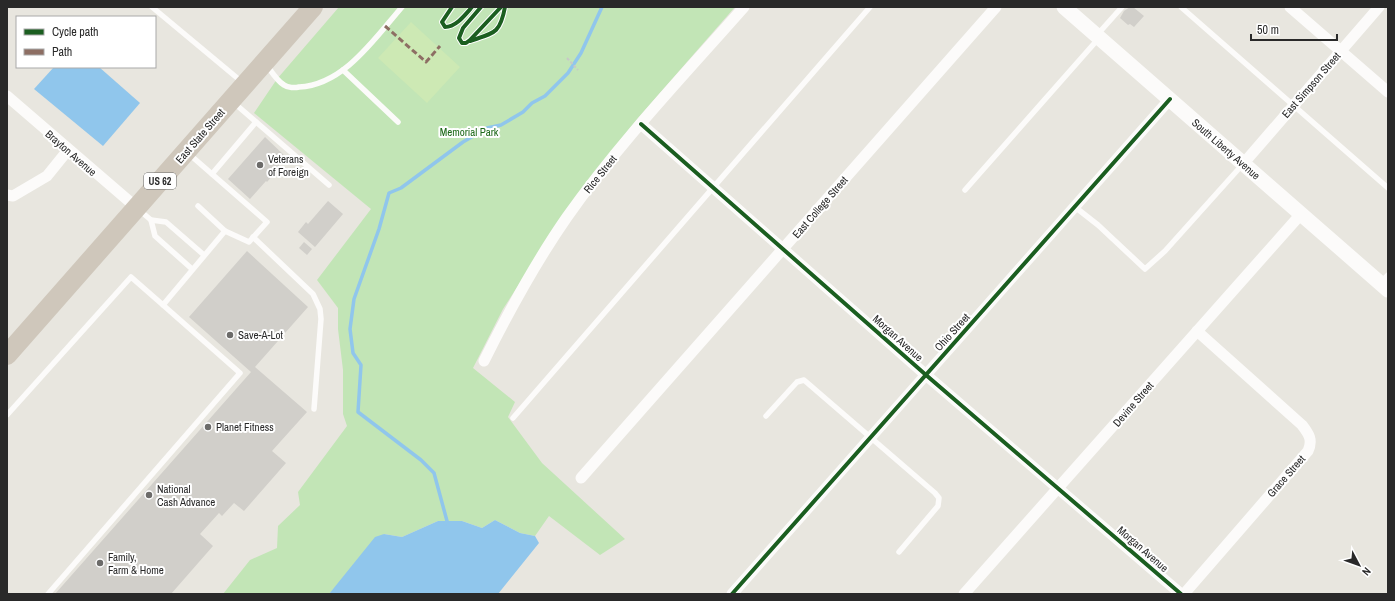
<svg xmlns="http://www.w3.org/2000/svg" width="1395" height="601" viewBox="0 0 1395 601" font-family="'Archivo Narrow',sans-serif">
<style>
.green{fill:#c2e5b6}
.pitch{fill:#cde9b4}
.water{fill:#90c6ec}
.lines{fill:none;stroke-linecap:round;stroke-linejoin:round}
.stream{stroke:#90c6ec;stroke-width:3.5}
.building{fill:#d1cfca}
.path{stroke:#c8c8c7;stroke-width:2;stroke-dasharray:3 2;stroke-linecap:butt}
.lane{stroke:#fcfbfa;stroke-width:5.5}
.street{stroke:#fcfbfa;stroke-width:11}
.secondary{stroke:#fcfbfa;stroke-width:15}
.highway{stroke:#cfc7bb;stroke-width:20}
.quiet{stroke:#8d6e63;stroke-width:3;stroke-dasharray:6 3;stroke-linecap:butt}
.cycleway-casing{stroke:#fff;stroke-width:6}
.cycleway{stroke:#1b5e20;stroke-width:4}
.poi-dot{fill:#6c6b69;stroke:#fff;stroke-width:1.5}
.labels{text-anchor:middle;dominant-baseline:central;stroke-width:4;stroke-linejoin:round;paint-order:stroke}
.shield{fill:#fff;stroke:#696969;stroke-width:1}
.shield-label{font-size:10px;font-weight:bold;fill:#292929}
.street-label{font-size:11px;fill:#292929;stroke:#fff}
.park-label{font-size:11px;fill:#1c6818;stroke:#fff}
.poi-label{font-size:11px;fill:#292929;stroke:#fff;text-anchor:start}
</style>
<rect width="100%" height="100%" fill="#e8e6df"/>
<polygon class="green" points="339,7 735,7 638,118 571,204 503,309 473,368 515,402 508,417 542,463 625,539 600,555 549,516 535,536 520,533 495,520 482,528 462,521 438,521 402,537 384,534 329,594 223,594 250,560 277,548 278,526 300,505 298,492 347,426 343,414 343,370 338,329 338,308 317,280 371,209 254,113 277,79"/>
<polygon class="pitch" points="411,22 460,67 427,103 378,58"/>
<g class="water">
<polygon points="54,67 99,67 140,103 103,146 34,89"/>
<polygon points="495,520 520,533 535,536 539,543 498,594 329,594 375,537 384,534 402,537 438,521 462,521 482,528"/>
</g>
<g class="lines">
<polyline class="stream" points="445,524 447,521 434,473 421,460 358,412 361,365 353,353 350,329 354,299 379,229 389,193 401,188 463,142 487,128 501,125 523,112 532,103 545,96 568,73 581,53 602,7"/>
</g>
<g class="building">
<polygon points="1130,7 1133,7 1144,16 1134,27 1130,24 1128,25 1120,18 1124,11"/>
<polygon points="265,137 286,157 273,173 274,174 267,182 266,181 250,199 228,179"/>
<polygon points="328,201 343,214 315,247 298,232 306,222 308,224"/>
<polygon points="304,242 312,249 307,255 299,248"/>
<polygon points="247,251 308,307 255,367 307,412 272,451 286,463 244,511 234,503 222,516 219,513 200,534 213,546 171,594 55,594 251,372 189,317"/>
</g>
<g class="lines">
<polyline class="path" points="567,58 578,70"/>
<g class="lane">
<polyline points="152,7 242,82"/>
<polyline points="1181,7 1388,188"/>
<polyline points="1097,35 1122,7"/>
<path d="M266 64C271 71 277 81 284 85 288 88 295 88 299 87 344 85 375 38 402 7"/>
<polyline points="343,70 398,122"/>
<polyline points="233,102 329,185"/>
<polyline points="189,154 267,222 249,242 225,231"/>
<polyline points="212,174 256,122"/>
<polyline points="965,190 1099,38"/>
<polyline points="1075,207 1098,225 1145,269 1165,251 1243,164"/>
<polyline points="138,209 151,220 166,222 204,255"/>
<polyline points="151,220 155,236 192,269"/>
<polyline points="253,237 313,294 320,309 321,319 314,409"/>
<polyline points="1380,283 1388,275"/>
<polyline points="7,415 131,277 163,305 225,231 198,206"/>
<polyline points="766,416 797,382 804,380 935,493 939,498 938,506 899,552"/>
<polyline points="513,418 870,7"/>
<polyline points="48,594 240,373 163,305"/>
</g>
<g class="street">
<polyline points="1290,7 1388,92"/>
<polyline points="7,96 137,208"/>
<polyline points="641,124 926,375 1181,594"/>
<polyline points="1243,164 1379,7"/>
<polyline points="7,195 13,196 47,176 68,150"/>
<path d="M484 361C509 311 535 263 567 217 620 142 684 75 744 7"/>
<polyline points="581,478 996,7"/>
<polyline points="732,594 1170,99"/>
<polyline points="964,594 1301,214"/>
<path d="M1184 594 1308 451C1313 440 1309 434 1302 425L1197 331"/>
</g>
<polyline class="secondary" points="1064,7 1388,290"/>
<polyline class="highway" points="7,355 313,7"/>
<polyline class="quiet" points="385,26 426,62 440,46"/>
<defs>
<g id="cycleway">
<path d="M452 7 442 22 445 27C456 27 465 15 472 7"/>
<polyline points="481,7 463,28 459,38 462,43 466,43 470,40 501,7"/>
<path d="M470 41C494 33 500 34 505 7"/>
<polyline points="641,124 926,375 1181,594"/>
<polyline points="732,594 1170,99"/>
</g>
</defs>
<use href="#cycleway" class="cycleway-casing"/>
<use href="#cycleway" class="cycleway"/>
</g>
<g class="poi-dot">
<circle cx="260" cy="165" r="4"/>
<circle cx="230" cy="335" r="4"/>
<circle cx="208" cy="427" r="4"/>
<circle cx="149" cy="495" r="4"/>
<circle cx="100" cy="563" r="4"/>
</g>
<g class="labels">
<rect class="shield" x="144" y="173" width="32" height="16" rx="3"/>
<g class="shield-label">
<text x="160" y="181">US 62</text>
</g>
<g class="street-label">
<text transform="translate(1311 85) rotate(-49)">East Simpson Street</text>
<text transform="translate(200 136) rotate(-49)">East State Street</text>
<text transform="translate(1226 149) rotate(41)">South Liberty Avenue</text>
<text transform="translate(71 153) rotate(41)">Brayton Avenue</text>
<text transform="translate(600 174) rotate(-51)">Rice Street</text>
<text transform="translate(820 207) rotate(-49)">East College Street</text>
<text transform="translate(952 332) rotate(-48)">Ohio Street</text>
<text transform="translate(898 338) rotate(42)">Morgan Avenue</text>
<text transform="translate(1133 404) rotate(-49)">Devine Street</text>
<text transform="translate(1286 476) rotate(-49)">Grace Street</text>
<text transform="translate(1143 549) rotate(41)">Morgan Avenue</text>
</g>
<g class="park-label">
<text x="469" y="132">Memorial Park</text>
</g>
<g class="poi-label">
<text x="268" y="159">Veterans<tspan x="268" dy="13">of Foreign</tspan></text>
<text x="238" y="335">Save-A-Lot</text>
<text x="216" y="427">Planet Fitness</text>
<text x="157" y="489">National<tspan x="157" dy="13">Cash Advance</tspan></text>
<text x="108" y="557">Family,<tspan x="108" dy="13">Farm &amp; Home</tspan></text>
</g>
</g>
<rect width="1395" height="601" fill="none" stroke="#292929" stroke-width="16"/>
<rect x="16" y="16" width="140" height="52" fill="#ffffff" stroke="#a9a9a9"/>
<rect x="24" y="29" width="20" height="6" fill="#1b5e20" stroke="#a9a9a9"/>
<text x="52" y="36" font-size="12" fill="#292929">Cycle path</text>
<rect x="24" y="49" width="20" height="6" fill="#8d6e63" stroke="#a9a9a9"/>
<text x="52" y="56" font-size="12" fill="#292929">Path</text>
<g transform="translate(1359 565) rotate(131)" stroke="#ffffff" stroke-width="3" paint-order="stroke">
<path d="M0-3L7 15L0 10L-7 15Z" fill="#292929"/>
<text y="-6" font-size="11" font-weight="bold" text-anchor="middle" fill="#292929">N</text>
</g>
<path d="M1251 34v6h86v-6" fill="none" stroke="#292929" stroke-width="2"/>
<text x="1257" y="34" font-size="12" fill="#292929" stroke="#ffffff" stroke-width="3" paint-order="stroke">50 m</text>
</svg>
